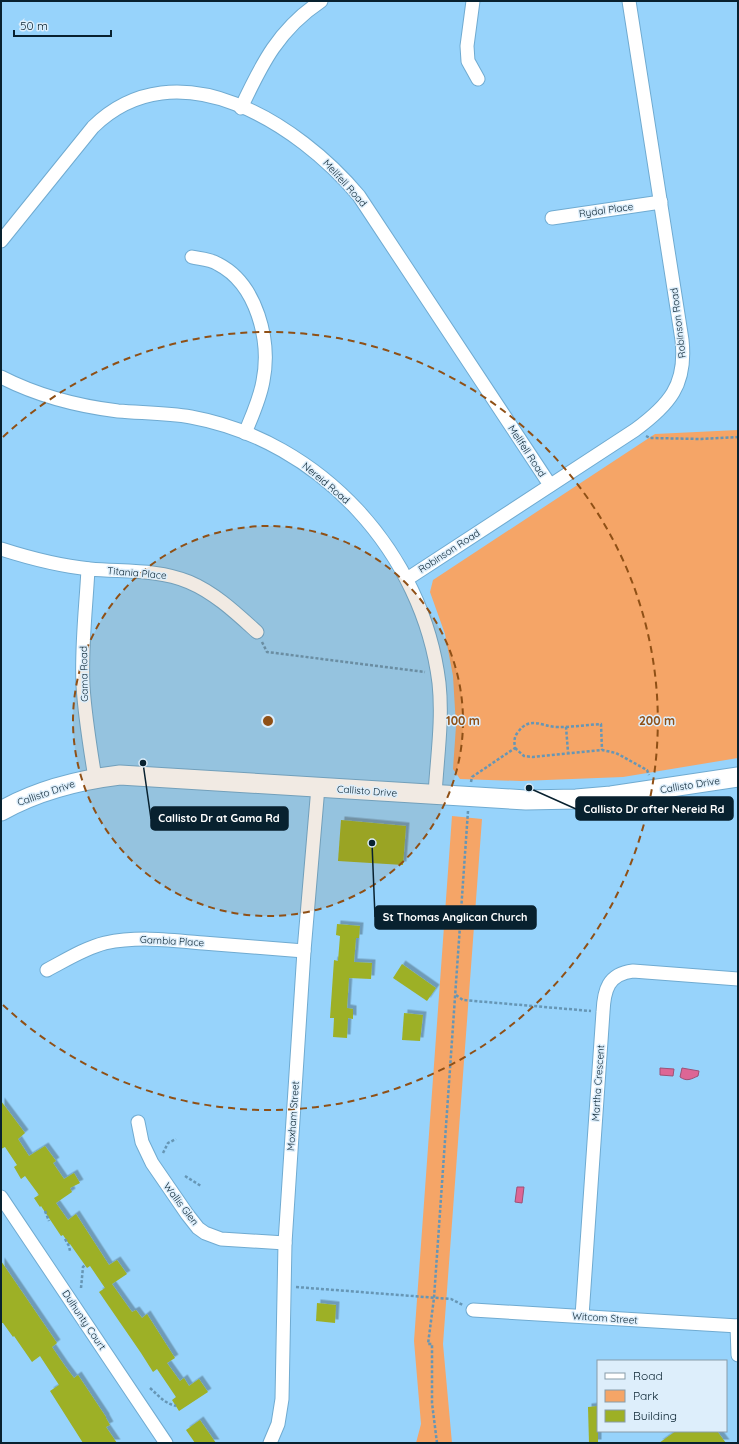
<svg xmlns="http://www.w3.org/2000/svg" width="739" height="1444" viewBox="0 0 739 1444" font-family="Quicksand,sans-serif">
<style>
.green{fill:#f5a567}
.water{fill:#dd6695;stroke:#9d5176}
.building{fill:#9db025;filter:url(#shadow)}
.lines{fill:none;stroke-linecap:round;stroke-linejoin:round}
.street-casing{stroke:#70abd1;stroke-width:15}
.secondary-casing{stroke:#70abd1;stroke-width:21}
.path{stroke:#6696b5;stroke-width:2.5;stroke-dasharray:3 2;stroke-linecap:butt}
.street{stroke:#fff;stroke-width:13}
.secondary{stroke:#fff;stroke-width:19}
.ring{fill:none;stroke:#8f5016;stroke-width:2;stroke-dasharray:7 5}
.labels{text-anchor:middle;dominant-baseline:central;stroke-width:3;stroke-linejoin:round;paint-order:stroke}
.street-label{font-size:10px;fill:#08212f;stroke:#ddeefb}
.centre{fill:#8f5016;stroke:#ddeefb;stroke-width:2}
.ring-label{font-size:12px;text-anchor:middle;font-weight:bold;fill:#8f5016;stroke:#ddeefb;stroke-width:3;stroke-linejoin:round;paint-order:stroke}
.leader{fill:none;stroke:#08212f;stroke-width:1.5}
.callout-dot{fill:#08212f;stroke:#ddeefb;stroke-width:1.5}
.callout{fill:#08212f;stroke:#08212f;stroke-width:1.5}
.callout-label{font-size:11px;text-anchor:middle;font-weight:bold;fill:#fff}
</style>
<defs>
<filter id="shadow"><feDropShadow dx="3.5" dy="-3.5" stdDeviation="0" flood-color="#0004"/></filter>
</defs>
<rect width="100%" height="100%" fill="#97d3fb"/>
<g class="green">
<polygon points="738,430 738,758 623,777 521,781 460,779 453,769 456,726 453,676 445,634 430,592 433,580 655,434"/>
<polygon points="452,816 482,819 443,1344 452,1443 416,1443 421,1424 414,1341"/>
</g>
<g class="water">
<polygon points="660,1068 674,1069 673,1076 660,1075"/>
<path d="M682 1068 699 1071 698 1076C691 1079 687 1082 680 1077Z"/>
<polygon points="517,1187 524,1187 522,1203 515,1202"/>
</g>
<g class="building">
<polygon points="341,820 406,826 403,865 338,861"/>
<polygon points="337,924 360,926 359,938 356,938 354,962 372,963 371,979 349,978 347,1008 353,1009 353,1019 348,1018 347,1038 333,1037 334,1018 330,1018 334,960 338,961 340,936 336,935"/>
<polygon points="402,964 436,988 427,1001 393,978"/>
<polygon points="404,1013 423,1015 420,1041 402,1040"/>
<polygon points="1,1101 25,1133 18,1139 29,1156 45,1146 56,1161 53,1163 64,1179 74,1173 80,1183 70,1188 72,1192 56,1203 68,1220 76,1214 109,1265 117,1260 127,1274 112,1284 132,1312 136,1310 142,1318 147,1314 175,1358 167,1363 180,1381 184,1378 189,1386 199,1379 208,1392 179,1411 172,1400 176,1397 157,1369 153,1372 141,1353 99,1292 105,1288 90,1266 87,1268 70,1244 69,1244 63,1235 61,1236 41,1206 40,1207 34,1198 39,1195 25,1176 21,1179 14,1167 17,1165 5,1147 1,1149"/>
<polygon points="1,1261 57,1343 52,1347 65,1366 74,1378 78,1375 106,1417 106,1418 110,1425 106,1427 117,1443 83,1443 50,1391 59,1385 40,1356 32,1362 14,1336 13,1337 3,1323 1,1323"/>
<polygon points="317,1303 336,1305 335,1323 316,1321"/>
<polygon points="598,1406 598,1443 589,1443 588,1407"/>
<polygon points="200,1420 216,1443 195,1443 186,1430"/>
<polygon points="676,1431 717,1431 726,1443 659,1443"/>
</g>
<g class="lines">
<defs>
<g id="street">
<polyline points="473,1 467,46 468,61 478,79"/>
<path d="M241 108C262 63 279 29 321 1"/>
<polyline points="552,218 661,202"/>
<path d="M1 241 93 127C177 45 299 124 359 196L550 485"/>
<path d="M192 257C201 259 210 259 218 264 257 284 271 341 263 381 260 399 252 416 245 433"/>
<path d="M1 377C38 396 77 406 118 411 142 413 167 413 191 417 321 441 423 553 439 683 443 720 437 758 435 795"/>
<path d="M1 549C29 558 60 566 90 569 123 572 158 569 189 582 215 593 236 613 257 632"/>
<path d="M88 569C86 608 81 647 83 686 85 717 90 747 95 778"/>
<path d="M407 579 635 430C669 405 687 385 682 340L629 1"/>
<path d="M47 970C66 960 85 948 105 943 138 936 170 940 203 943 237 946 270 948 304 951"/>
<polyline points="138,1122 142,1142 152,1163 187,1214 198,1228 205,1233 221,1239 285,1243"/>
<polyline points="1,1197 166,1443"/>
<polyline points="473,1310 738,1326"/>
<path d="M582 1316 603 1012C604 990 608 974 633 971L738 979"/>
<polyline points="737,1326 738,1355"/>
<polyline points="270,1443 278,1424 282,1399 285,1243 304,951 318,787"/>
</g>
<path id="secondary" d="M1 811C38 790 79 780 120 775L526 800 576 799 611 796 738 777"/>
</defs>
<use href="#street" class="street-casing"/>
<use href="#secondary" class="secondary-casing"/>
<g class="path">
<polyline points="646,436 650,438 701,439 738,437"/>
<polyline points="262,642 267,652 425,672"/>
<polyline points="566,727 601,724 602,750"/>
<polyline points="515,748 524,756 533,757 602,750 616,753 647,770 649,775"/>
<path d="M471 782 472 777 515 748C514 741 514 737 518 732 530 716 541 726 556 727 560 727 563 727 566 727L568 752"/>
<polyline points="456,995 463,1000 591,1011"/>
<polyline points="163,1153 168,1143 176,1139"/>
<polyline points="185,1176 201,1186"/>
<polyline points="45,1211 49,1221"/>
<polyline points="65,1239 69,1246 70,1251"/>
<polyline points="296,1287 451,1299 463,1305"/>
<polyline points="81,1288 83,1267 85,1265"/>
<path d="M150 1388C159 1396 164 1403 176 1406"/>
<polyline points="437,1443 432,1403 432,1344 428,1344 434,1298 468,811"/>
</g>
<use href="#street" class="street"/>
<use href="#secondary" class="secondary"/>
</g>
<circle cx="268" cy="721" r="195" fill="#8f5016" fill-opacity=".12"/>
<g class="ring">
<circle cx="268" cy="721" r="195"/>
<path d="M3 437A389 389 0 1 1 3 1005"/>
</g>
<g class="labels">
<g class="street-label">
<text transform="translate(345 183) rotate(48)">Mellfell Road</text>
<text transform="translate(606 210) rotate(-8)">Rydal Place</text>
<text transform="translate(678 323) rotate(-97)">Robinson Road</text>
<text transform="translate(527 451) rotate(57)">Mellfell Road</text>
<text transform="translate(326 483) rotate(40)">Nereid Road</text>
<text transform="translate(449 551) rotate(-33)">Robinson Road</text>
<text transform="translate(137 573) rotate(5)">Titania Place</text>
<text transform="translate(84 674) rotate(-91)">Gama Road</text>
<text transform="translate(690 785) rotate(-9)">Callisto Drive</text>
<text transform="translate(367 791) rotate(4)">Callisto Drive</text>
<text transform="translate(46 793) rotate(-19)">Callisto Drive</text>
<text transform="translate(172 941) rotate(3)">Gambia Place</text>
<text transform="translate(598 1083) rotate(-86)">Martha Crescent</text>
<text transform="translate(293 1116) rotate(-86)">Moxham Street</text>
<text transform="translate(181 1204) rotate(53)">Wallis Glen</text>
<text transform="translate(605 1318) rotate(4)">Witcom Street</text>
<text transform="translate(84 1320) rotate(56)">Dulhunty Court</text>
</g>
</g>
<circle cx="268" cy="721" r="6" class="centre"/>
<g class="ring-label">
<text x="463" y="725">100 m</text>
<text x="657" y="725">200 m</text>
</g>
<path class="leader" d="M529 788L576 809M143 763L151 819M372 843L375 917"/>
<g class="callout-dot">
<circle cx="529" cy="788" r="4"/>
<circle cx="143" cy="763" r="4"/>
<circle cx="372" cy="843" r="4"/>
</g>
<g class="callout">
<rect x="576" y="797" width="157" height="23" rx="4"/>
<rect x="151" y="807" width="137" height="23" rx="4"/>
<rect x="375" y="906" width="161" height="23" rx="4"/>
</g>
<g class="callout-label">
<text x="654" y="813">Callisto Dr after Nereid Rd</text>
<text x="219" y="822">Callisto Dr at Gama Rd</text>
<text x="455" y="921">St Thomas Anglican Church</text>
</g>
<rect width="739" height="1444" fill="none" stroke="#08212f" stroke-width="4"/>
<rect x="597" y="1360" width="130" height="72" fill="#ddeefb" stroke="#889ca9"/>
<rect x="605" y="1373" width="20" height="6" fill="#ffffff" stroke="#889ca9"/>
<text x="633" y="1380" font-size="12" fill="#08212f">Road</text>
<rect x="605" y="1390" width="20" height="12" fill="#f5a567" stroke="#889ca9"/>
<text x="633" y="1400" font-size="12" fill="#08212f">Park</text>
<rect x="605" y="1410" width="20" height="12" fill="#9db025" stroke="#889ca9"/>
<text x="633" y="1420" font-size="12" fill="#08212f">Building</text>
<path d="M14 30v6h97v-6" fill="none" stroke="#08212f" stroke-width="2"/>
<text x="20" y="30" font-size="12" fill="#08212f" stroke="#ddeefb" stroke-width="3" paint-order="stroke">50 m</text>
</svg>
